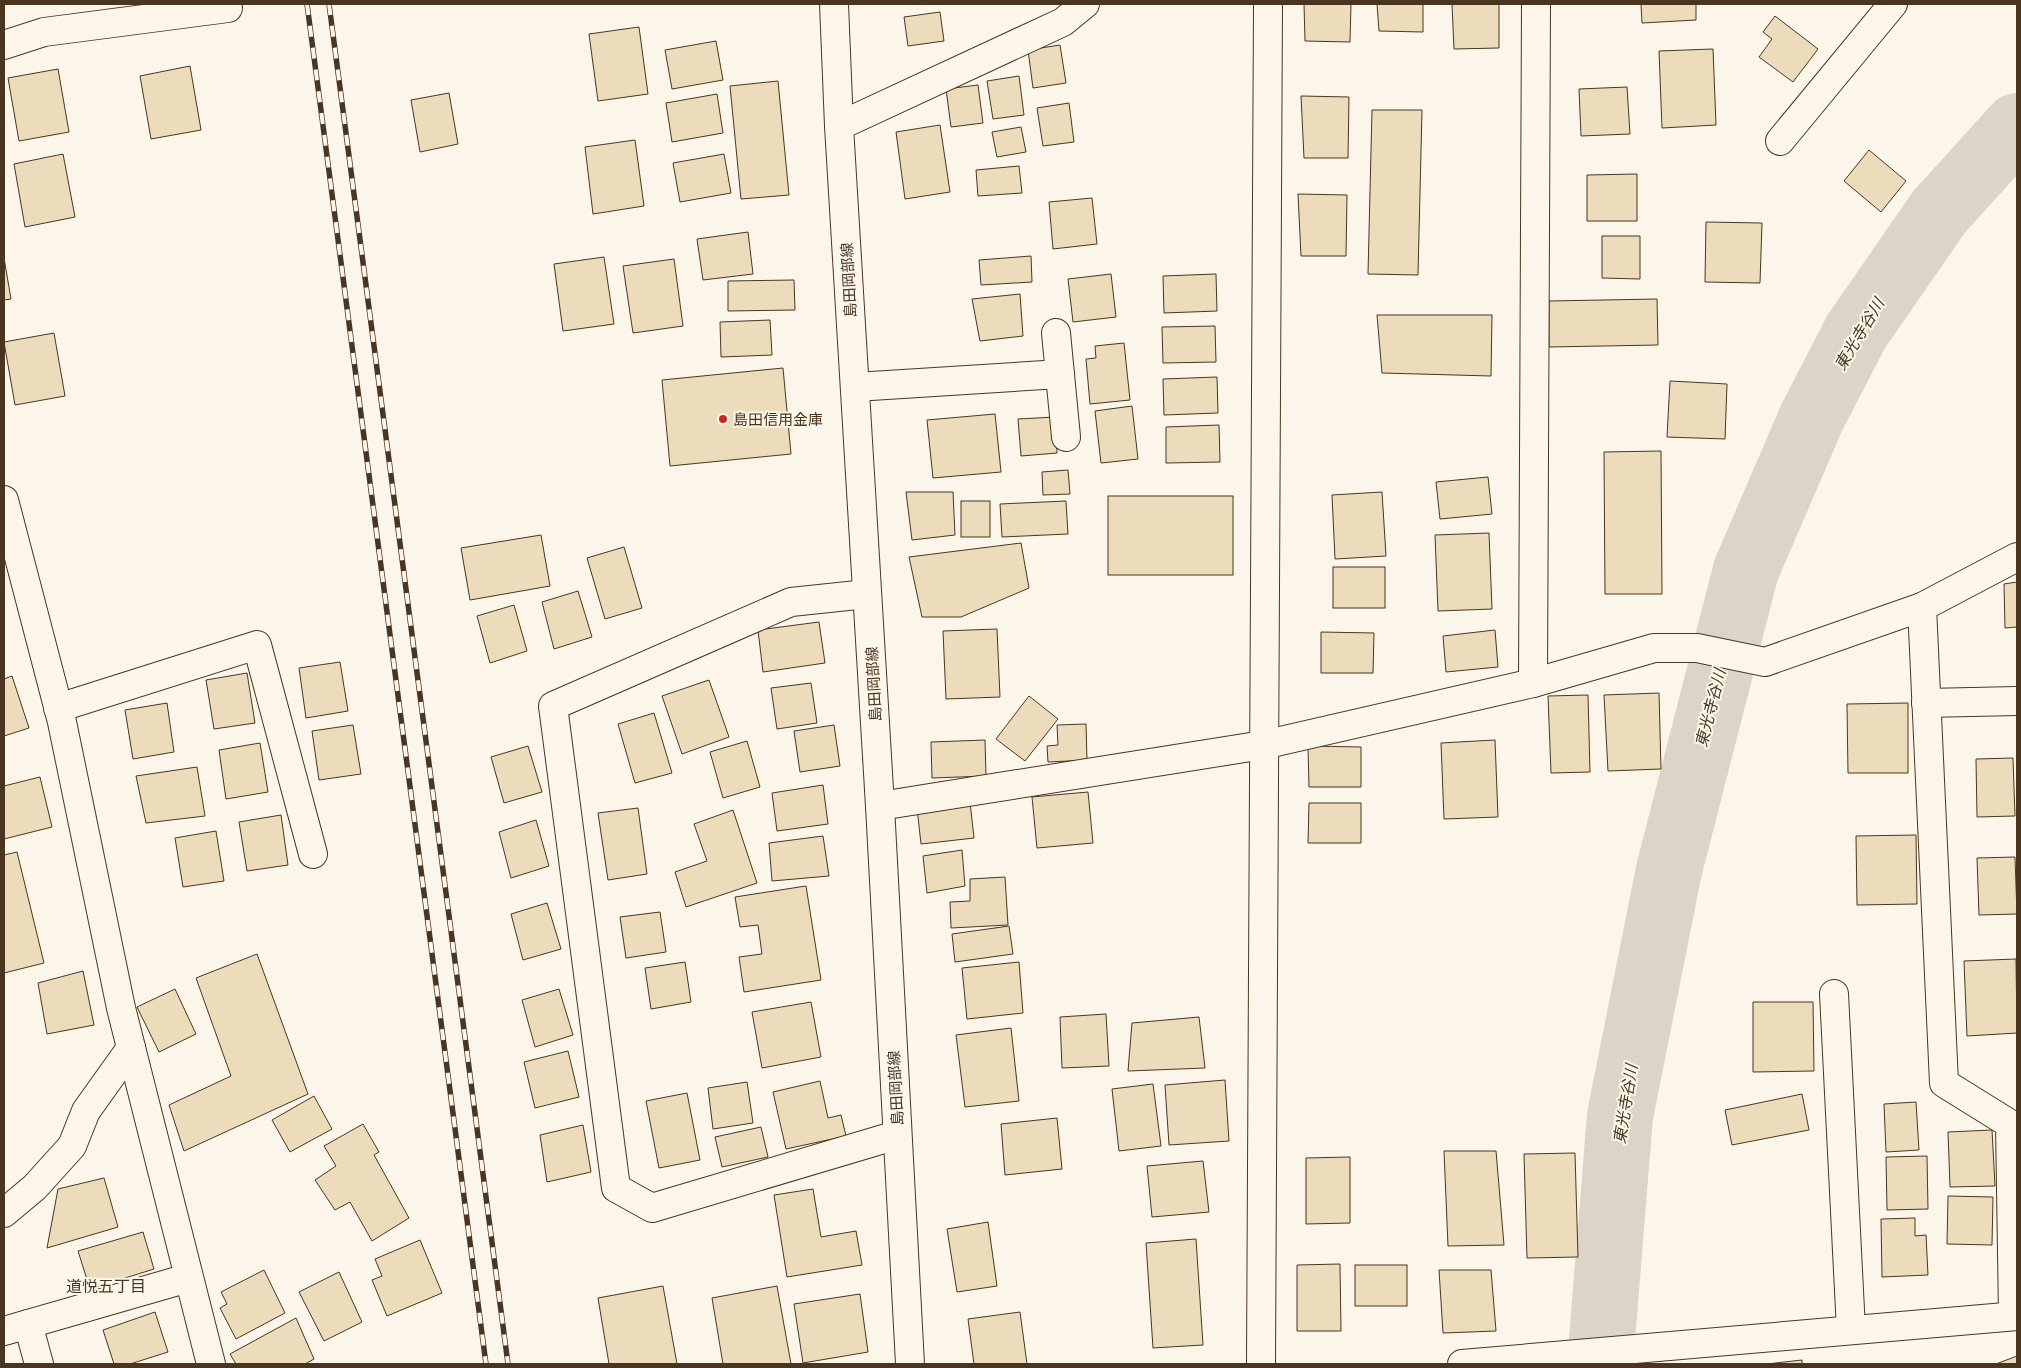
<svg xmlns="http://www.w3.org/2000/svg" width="2021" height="1368" viewBox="0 0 2021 1368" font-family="'PT Serif','Noto Sans JP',serif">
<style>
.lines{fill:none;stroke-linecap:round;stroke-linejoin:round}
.river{stroke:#dcd4c6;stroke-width:66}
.building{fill:#ecdcbc;stroke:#4a3520}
.minor-casing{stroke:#4a3520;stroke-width:30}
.major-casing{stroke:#4a3520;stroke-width:30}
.minor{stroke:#fbf6e9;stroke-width:28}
.major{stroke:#fbf6e9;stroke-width:28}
.rail-casing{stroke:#4a3520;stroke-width:5.5}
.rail{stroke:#fbf6e9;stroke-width:4;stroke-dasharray:11;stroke-linecap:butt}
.poi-dot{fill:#c62828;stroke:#fbf6e9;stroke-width:2}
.labels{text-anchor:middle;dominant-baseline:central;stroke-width:4;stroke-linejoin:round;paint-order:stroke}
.street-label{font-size:15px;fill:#4a3520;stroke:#fbf6e9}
.poi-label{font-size:15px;fill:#4a3520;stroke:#fbf6e9;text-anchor:start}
.water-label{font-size:16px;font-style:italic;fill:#4a3520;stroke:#fbf6e9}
.neighbourhood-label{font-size:16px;fill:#4a3520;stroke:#fbf6e9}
</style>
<rect width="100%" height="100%" fill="#fbf6e9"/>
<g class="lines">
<polyline class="river" points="1600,1364 1620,1116 1669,870 1746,570 1812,417 1856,332 1939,212 2017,126"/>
</g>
<g class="building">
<polygon points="1304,4 1351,4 1350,42 1305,41"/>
<polygon points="1377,4 1423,4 1423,32 1379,31"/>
<polygon points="1452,4 1499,4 1499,48 1454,49"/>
<polygon points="1641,4 1696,4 1696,20 1642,23"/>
<polygon points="940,12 944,41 908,46 904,17"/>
<polygon points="1775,16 1818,49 1793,82 1759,57 1772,39 1763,32"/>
<polygon points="639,27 648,94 598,101 589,34"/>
<polygon points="716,41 723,80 672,89 665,50"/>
<polygon points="1060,45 1066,83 1033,88 1028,50"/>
<polygon points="1713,49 1716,125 1662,128 1659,51"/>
<polygon points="190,66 201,130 151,139 140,76"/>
<polygon points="58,69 69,132 19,141 8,78"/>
<polygon points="1019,76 1024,115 993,119 987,81"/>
<polygon points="778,81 789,195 741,199 730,86"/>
<polygon points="978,85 983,123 951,127 946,89"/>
<polygon points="1627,87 1630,134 1581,136 1579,89"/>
<polygon points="449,93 458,144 420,152 411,100"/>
<polygon points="717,94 723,133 672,142 666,103"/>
<polygon points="1301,96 1349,97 1348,158 1304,158"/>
<polygon points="1069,103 1074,142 1043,146 1037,108"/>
<polygon points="1372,110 1422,110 1418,275 1368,274"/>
<polygon points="940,125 950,192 905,199 896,132"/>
<polygon points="1021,127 1026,152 997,157 992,132"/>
<polygon points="635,140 644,206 593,214 585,147"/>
<polygon points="1869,150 1906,181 1881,212 1844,181"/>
<polygon points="63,154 75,217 25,227 14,164"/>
<polygon points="724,154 731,193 680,202 673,163"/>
<polygon points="1019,166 1022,193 978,196 976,170"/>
<polygon points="1637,174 1637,221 1587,221 1587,175"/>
<polygon points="1298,194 1347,195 1346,256 1301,256"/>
<polygon points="1092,198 1097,244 1053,249 1049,202"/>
<polygon points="1706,222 1762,223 1760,283 1705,282"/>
<polygon points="748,232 753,274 703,280 697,239"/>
<polygon points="1602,236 1640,236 1640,279 1602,278"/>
<polygon points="1031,256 1032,282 981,285 979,260"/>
<polygon points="604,257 614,324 563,331 554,264"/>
<polygon points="4,258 11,299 4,300"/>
<polygon points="674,259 683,326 633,333 623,266"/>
<polygon points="1111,274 1116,317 1073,322 1068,279"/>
<polygon points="1216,274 1217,311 1164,313 1163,276"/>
<polygon points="794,280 795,310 728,311 728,281"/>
<polygon points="1020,294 1023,336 980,341 972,299"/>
<polygon points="1657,299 1658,345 1549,347 1549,301"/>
<polygon points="1377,315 1492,315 1491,376 1382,373"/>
<polygon points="770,320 772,355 721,357 720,322"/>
<polygon points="1215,326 1216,362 1163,363 1162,327"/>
<polygon points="54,333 65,396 15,405 4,342"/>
<polygon points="1124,343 1130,400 1090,404 1086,359 1096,358 1095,346"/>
<polygon points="783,368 791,454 670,466 662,380"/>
<polygon points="1217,377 1218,413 1164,415 1163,379"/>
<polygon points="1670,381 1727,384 1725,439 1667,437"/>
<polygon points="1132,406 1138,459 1101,463 1095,411"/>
<polygon points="995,414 1001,472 933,478 927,420"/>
<polygon points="1055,417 1057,453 1021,456 1018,419"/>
<polygon points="1219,425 1220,462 1166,463 1166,427"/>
<polygon points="1661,451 1662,594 1605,594 1604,452"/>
<polygon points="1068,470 1070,494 1043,495 1042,472"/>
<polygon points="1488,477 1492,514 1440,519 1436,482"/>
<polygon points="906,492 953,492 955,535 912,540"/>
<polygon points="1382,492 1386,556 1335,559 1332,495"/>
<rect x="1108" y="496" width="125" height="79"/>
<rect x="961" y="501" width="29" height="36"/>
<polygon points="1066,501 1068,534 1002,537 1000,504"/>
<polygon points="1489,533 1492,609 1438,611 1435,535"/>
<polygon points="541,535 550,586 470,600 461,548"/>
<polygon points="1021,543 1029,588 961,617 922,617 909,557"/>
<polygon points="624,547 642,608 605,619 587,558"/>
<rect x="1333" y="567" width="52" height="41"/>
<polygon points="2017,582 2017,627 2005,628 2004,584"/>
<polygon points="578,591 592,637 554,649 542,602"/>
<polygon points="514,605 527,651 490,663 477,616"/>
<polygon points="819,622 825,663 763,672 758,630"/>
<polygon points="997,629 1000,697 946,699 943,631"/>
<polygon points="1495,630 1498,667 1446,672 1443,636"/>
<polygon points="1321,632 1374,633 1373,673 1321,673"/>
<polygon points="340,662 348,711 306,718 299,668"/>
<polygon points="247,673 255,723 214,729 206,680"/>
<polygon points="12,676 29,728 4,736 4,679"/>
<polygon points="709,680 729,737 682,754 662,696"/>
<polygon points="811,683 817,723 777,729 771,688"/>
<polygon points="1659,693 1661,769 1608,771 1604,695"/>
<polygon points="1588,695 1590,772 1551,773 1548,696"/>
<polygon points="1029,696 1058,719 1025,761 996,739"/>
<polygon points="167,703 174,752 133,759 125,710"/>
<polygon points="1908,703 1908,773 1848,773 1847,704"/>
<polygon points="654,713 672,773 635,783 618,724"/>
<polygon points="1086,724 1087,760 1048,762 1047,746 1058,745 1057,725"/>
<polygon points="353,725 361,774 319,780 312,731"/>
<polygon points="834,725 840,766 800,772 794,731"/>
<polygon points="985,740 986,776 932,778 931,742"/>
<polygon points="1495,740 1498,817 1444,819 1441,743"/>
<polygon points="747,741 760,787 723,798 710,752"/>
<polygon points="260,743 268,792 226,799 219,750"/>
<polygon points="528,746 542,792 504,803 491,757"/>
<polygon points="1308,746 1361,747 1361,787 1309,787"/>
<polygon points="2013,758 2015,816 1977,817 1976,759"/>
<polygon points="197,767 205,816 146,823 136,776"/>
<polygon points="40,777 52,827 4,839 4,786"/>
<polygon points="823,785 828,824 777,831 772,793"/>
<polygon points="1088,792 1093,843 1037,848 1032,797"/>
<polygon points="970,802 974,838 921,844 917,808"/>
<polygon points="1309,803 1361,803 1361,843 1308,843"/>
<polygon points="638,808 647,874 608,880 598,813"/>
<polygon points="733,810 757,883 686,907 675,872 707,861 694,824"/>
<polygon points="281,815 288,865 247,871 239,822"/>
<polygon points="536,820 549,866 511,878 499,832"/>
<polygon points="216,831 224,881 183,887 175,838"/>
<polygon points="1916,835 1917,904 1857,905 1856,836"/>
<polygon points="823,836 829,876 772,881 769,843"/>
<polygon points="962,850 965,886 927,893 923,856"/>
<polygon points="17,852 44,963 4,973 4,855"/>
<polygon points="2015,857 2017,914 1979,915 1977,858"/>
<polygon points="1005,877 1008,925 951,928 950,902 970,901 970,879"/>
<polygon points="806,886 821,980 744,992 739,957 762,954 758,925 740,927 735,897"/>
<polygon points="547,903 561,949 523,960 511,914"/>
<polygon points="660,912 666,952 626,958 620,917"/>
<polygon points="1009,926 1013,954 955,962 952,934"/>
<polygon points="257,954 308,1094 184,1151 169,1105 231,1076 196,978"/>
<polygon points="2016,959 2017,1033 1967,1036 1964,961"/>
<polygon points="685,962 691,1002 651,1009 645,968"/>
<polygon points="1019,962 1023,1013 967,1019 962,968"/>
<polygon points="83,971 94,1025 47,1034 38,983"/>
<polygon points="175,989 196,1034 159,1052 137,1007"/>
<polygon points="559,989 573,1035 535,1047 522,1000"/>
<polygon points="811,1002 821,1057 762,1068 752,1012"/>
<polygon points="1753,1002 1813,1002 1814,1071 1753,1072"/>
<polygon points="1106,1014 1109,1066 1062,1068 1060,1017"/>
<polygon points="1199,1017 1205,1068 1128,1071 1132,1023"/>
<polygon points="1011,1028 1019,1101 965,1107 956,1035"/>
<polygon points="568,1051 579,1097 535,1108 524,1062"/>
<polygon points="1225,1080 1229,1141 1169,1145 1165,1085"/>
<polygon points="820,1081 828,1118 841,1115 846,1136 786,1149 773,1092"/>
<polygon points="747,1082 753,1123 713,1129 708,1088"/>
<polygon points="1153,1084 1161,1146 1119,1151 1112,1089"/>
<polygon points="687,1093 700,1160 659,1168 646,1101"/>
<polygon points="1802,1094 1809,1130 1732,1145 1725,1110"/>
<polygon points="314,1096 332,1129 290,1152 272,1120"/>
<polygon points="1916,1102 1919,1150 1886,1152 1884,1104"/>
<polygon points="1057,1118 1062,1169 1005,1175 1001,1124"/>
<polygon points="363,1124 379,1152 374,1155 409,1218 372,1241 350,1202 335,1210 315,1180 336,1166 324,1146"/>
<polygon points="583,1125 591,1172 547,1182 540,1135"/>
<polygon points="761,1127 768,1157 722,1167 715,1137"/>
<polygon points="1992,1130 1995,1186 1950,1187 1948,1132"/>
<polygon points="1444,1151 1496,1151 1504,1245 1448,1246"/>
<polygon points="1575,1153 1578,1257 1527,1258 1524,1154"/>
<polygon points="1927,1156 1928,1209 1887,1210 1886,1157"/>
<polygon points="1350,1157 1350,1223 1306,1224 1306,1158"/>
<polygon points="1203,1161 1209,1212 1152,1217 1147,1166"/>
<polygon points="104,1178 118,1227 47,1248 58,1189"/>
<polygon points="813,1189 821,1237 856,1231 862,1265 787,1277 774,1195"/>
<polygon points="1948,1196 1993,1197 1992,1245 1947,1244"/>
<polygon points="1915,1218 1915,1236 1926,1235 1928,1275 1882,1277 1881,1219"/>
<polygon points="988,1222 997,1286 957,1292 947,1229"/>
<polygon points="143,1232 154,1269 90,1289 78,1251"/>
<polygon points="1196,1239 1203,1345 1153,1348 1146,1243"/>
<polygon points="420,1240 442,1293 387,1316 372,1280 382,1276 375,1259"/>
<polygon points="1340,1264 1341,1331 1297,1331 1297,1265"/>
<rect x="1355" y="1265" width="52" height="41"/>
<polygon points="264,1270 285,1313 236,1339 220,1308 227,1304 221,1292"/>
<polygon points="1439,1270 1491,1270 1496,1331 1443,1333"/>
<polygon points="339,1272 362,1322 324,1341 299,1292"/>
<polygon points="663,1286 677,1364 609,1364 598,1298"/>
<polygon points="777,1286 791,1364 723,1364 712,1298"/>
<polygon points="860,1294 868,1352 803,1363 794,1304"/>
<polygon points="155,1312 168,1352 130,1364 114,1364 103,1330"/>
<polygon points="1020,1312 1027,1364 974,1364 968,1319"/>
<polygon points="296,1318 314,1359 305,1364 236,1364 230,1354"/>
<polygon points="2017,1356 2017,1364 1996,1364"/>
<polygon points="1802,1360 1802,1364 1767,1364"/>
</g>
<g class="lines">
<defs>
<g id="minor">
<polyline points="4,45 44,32 228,8"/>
<polyline points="839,126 1063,22 1085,4"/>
<polyline points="1780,141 1893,4"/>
<polyline points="1056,333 1066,437"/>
<polyline points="855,387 1060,374"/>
<polyline points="4,500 62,722 121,1008 211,1364"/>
<polyline points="867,594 791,602 553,706 616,1188 652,1208 897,1135"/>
<polyline points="1922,607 1944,1083 2010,1124 2013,1316"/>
<polyline points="1533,683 1536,4"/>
<polyline points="1926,703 2017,701"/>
<polyline points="58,708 257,645 313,854"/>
<polyline points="880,806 1263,745 1533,683 1654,648 1697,648 1765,662 1922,607 2017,557"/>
<polyline points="1834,994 1851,1330"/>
<polyline points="4,1213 35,1187 72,1146 86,1111 131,1048"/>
<polyline points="28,1324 39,1364"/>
<polyline points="4,1331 188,1278"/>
<polyline points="1261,1364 1268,4"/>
<polyline points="1462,1364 2017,1316"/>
</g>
<polyline id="major" points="834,4 839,126 880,806 910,1364"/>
</defs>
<use href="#minor" class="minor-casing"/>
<use href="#major" class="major-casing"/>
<use href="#minor" class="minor"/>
<use href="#major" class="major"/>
<defs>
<g id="rail">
<polyline points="307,4 486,1364"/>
<polyline points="329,4 508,1364"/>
</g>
</defs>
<use href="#rail" class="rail-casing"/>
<use href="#rail" class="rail"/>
</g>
<circle class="poi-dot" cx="723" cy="419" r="5"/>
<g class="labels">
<g class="street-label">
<text transform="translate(848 280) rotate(-93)">島田岡部線</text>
<text transform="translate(873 684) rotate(-93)">島田岡部線</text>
<text transform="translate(895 1088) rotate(-93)">島田岡部線</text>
</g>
<g class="poi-label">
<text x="733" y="419">島田信用金庫</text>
</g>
<g class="water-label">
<text transform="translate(1859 334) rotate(-59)">東光寺谷川</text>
<text transform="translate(1710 708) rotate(-76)">東光寺谷川</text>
<text transform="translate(1625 1104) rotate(-81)">東光寺谷川</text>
</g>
<g class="neighbourhood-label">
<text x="106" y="1286">道悦五丁目</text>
</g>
</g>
<rect width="2021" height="1368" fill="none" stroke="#4a3520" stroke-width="10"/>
</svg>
